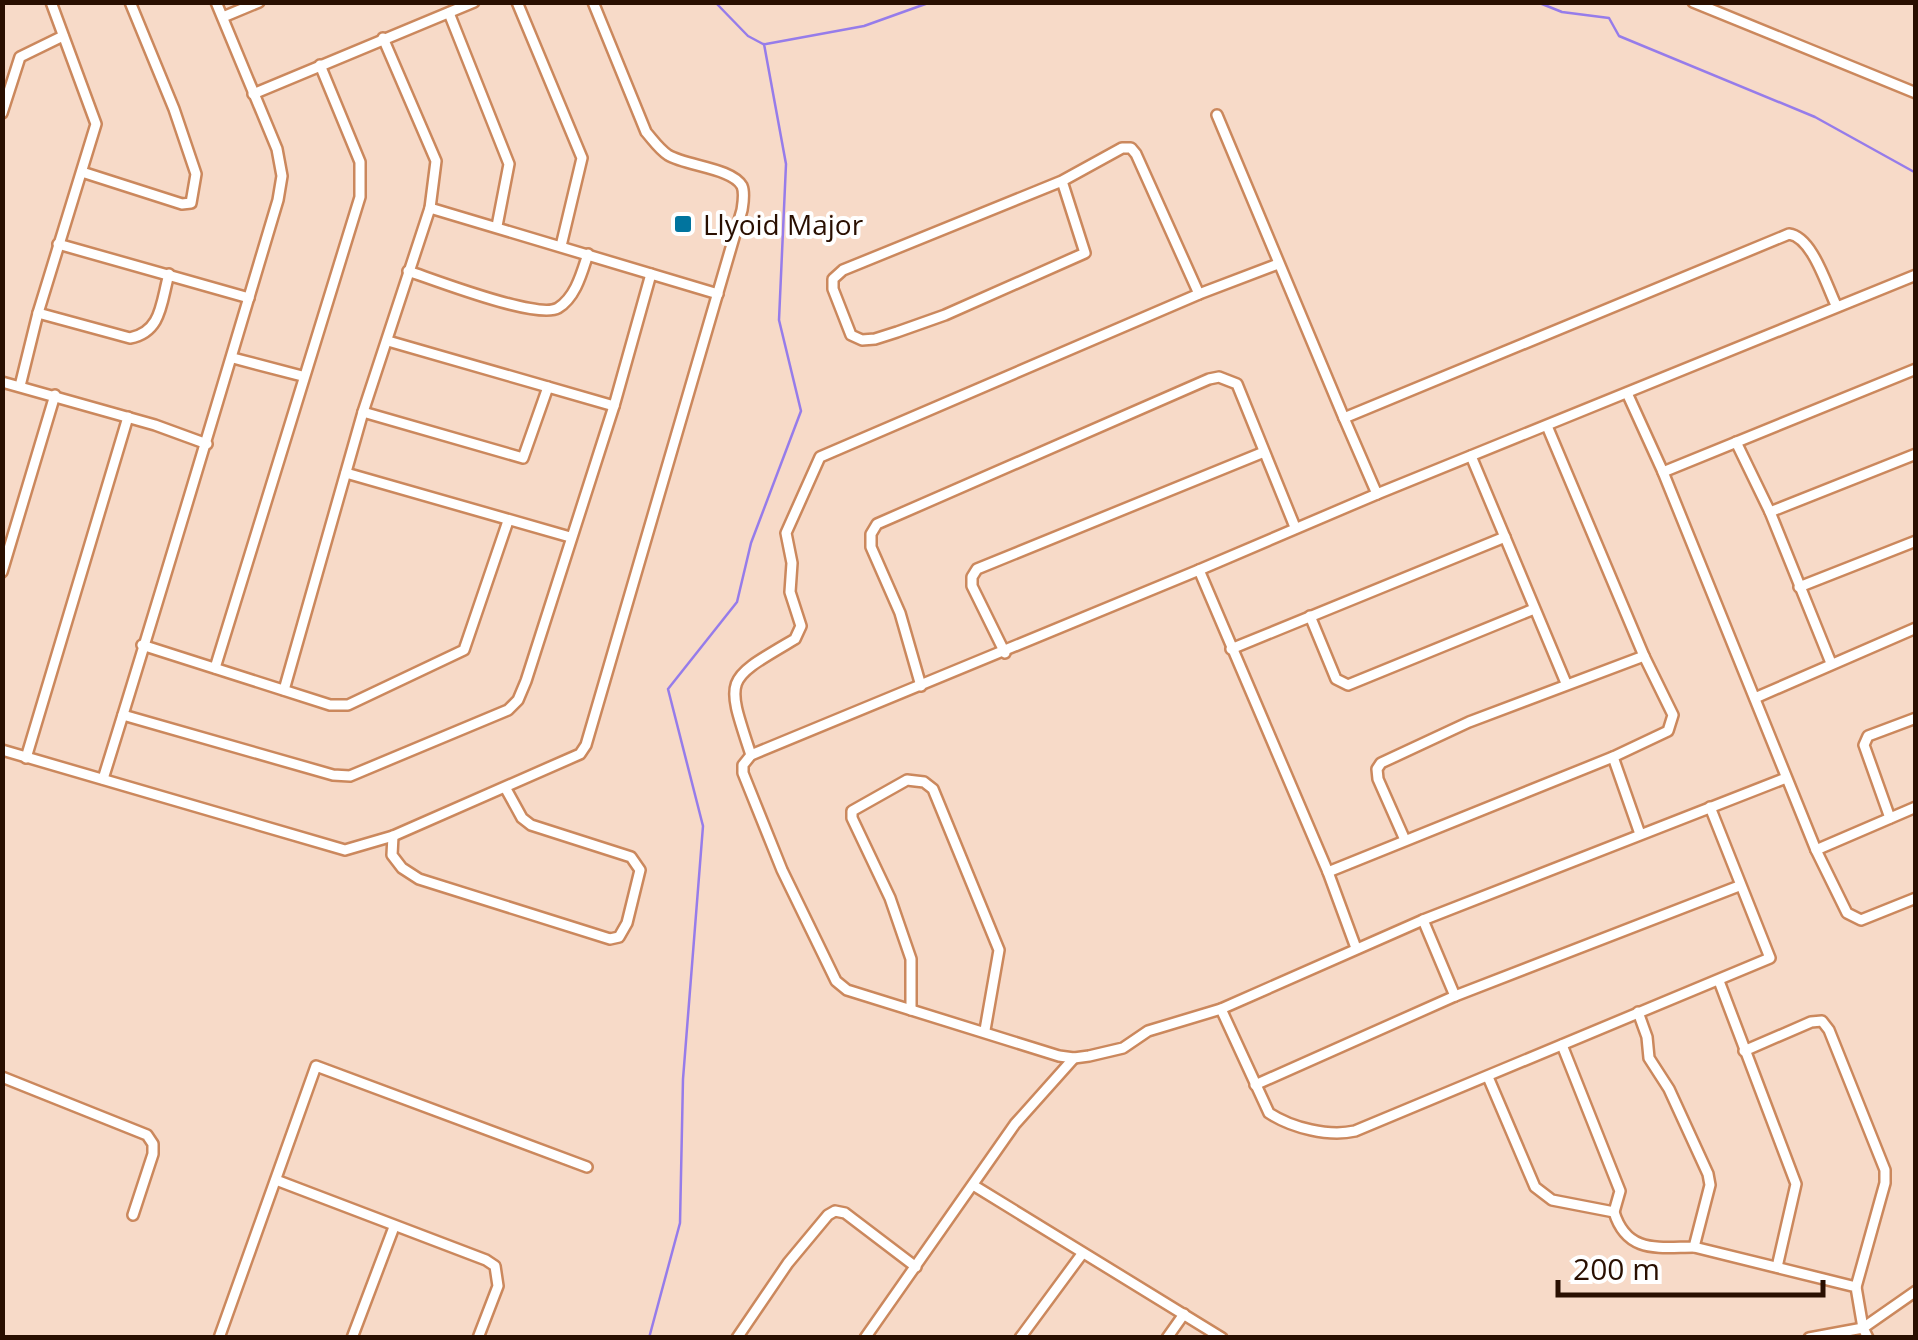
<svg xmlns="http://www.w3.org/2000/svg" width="1918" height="1340" viewBox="0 0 1918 1340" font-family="'Open Sans',sans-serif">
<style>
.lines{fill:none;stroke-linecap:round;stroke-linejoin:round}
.stream{stroke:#967cea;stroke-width:2.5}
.minor-casing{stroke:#cb885d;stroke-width:14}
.minor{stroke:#fff;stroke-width:9}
.poi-dot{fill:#01749e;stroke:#fff;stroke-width:4}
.labels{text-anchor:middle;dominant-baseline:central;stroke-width:8;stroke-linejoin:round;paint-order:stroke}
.poi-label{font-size:28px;fill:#290f01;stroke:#fff;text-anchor:start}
</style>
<rect width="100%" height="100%" fill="#f7dac8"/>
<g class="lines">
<g class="stream">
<polyline points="715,2 748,36 763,44"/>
<polyline points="1537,2 1562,12 1609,18 1619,36 1815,117 1916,173"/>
<polyline points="766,44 864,26 931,2"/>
<polyline points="649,1338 680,1223 683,1079 703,826 668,689 737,602 751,543 801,411 779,320 786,164 764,44"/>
</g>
<defs>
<g id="minor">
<polyline points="517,2 582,158 561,246"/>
<polyline points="1693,2 1916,93"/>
<polyline points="449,13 509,164 497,226"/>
<polyline points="223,17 259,2"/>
<polyline points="253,94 474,2"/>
<polyline points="2,113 20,57 63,36"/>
<polyline points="1217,115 1344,418"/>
<polyline points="82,172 182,204 191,203 196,174 174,109 130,2"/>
<polyline points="1062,181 843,270 833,279 833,289 851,335 862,340 875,339 897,332 945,315 1085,253 1062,181 1122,148 1131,148 1136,154 1199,294"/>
<polyline points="430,208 718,294"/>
<polyline points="58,244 249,298"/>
<path d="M408 271C435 280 538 320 558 308 576 297 582 272 588 254"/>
<path d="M1836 305C1826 284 1812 237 1789 234L1344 418 1377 494 1916 275"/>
<path d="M38 313 130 338C162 332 161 302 169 274"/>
<polyline points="388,341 614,406"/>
<polyline points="233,358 302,376"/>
<polyline points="2,382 155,425 207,444"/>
<polyline points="20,386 38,313 96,124 51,2"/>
<polyline points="1627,393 1663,472 1816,850 1847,913 1861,920 1916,898"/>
<polyline points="363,412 523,458 548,387"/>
<polyline points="1547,426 1644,656"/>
<polyline points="1736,442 1770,512 1831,663"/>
<polyline points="1471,456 1566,683"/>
<polyline points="1663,472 1916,369"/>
<polyline points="346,473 570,537"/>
<polyline points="1770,512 1916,454"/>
<polyline points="1199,570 1377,494"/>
<polyline points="2,572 55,395"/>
<polyline points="1799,587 1916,541"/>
<polyline points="1310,616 1336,679 1348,685 1534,609"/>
<polyline points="142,645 330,705 348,705 464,650 508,521"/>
<polyline points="1231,649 1505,537"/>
<polyline points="1005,653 972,586 972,577 977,569 1264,452"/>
<polyline points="215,668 360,197 360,162 320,65"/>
<polyline points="921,686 900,613 871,547 871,534 877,524 1209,379 1219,377 1237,384 1295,527"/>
<polyline points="284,690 363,412 430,208 436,161 383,38"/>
<polyline points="1755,698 1916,628"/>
<polyline points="123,715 333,775 350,776 508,710 518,700 526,681 614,406 651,274"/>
<path d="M2 750 345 850 393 836 580 754 586 745 742 210C743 203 745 193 742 186 732 168 686 166 668 155 659 149 653 140 646 132L593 2"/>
<path d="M751 755C725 676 724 681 795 639L801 626 790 592 792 563 786 533 820 457 1199 294 1278 264"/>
<polyline points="26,758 128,417"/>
<path d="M103 779C163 587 220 394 278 200L282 176 277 149 216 2"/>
<polyline points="1890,818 1864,745 1868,736 1916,718"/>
<polyline points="393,836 392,855 402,868 419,879 610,939 619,937 627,923 640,870 631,857 531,825 522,818 506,789"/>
<polyline points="1405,840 1378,779 1377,769 1381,763 1469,722 1644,656 1673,715 1668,731 1613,757"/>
<polyline points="1816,850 1916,807"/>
<polyline points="1328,872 1613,757 1640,834"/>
<polyline points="1423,920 1455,996"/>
<polyline points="1356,948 1328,872 1199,570 751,755 743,765 743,773 782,870 836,981 847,990 1059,1056 1074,1058 1089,1056 1123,1048 1148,1031 1221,1009 1423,920 1786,778"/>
<polyline points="1719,981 1796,1184 1777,1267"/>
<path d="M1221 1009 1269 1113C1292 1128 1329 1137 1355 1131L1770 958 1710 807"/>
<polyline points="911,1010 911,959 890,898 852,818 852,811 907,780 924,782 933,789 999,950 985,1030"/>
<polyline points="1744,1051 1811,1022 1822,1021 1829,1030 1885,1170 1885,1183 1856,1287"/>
<polyline points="2,1077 147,1135 153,1144 153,1154 133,1215"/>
<polyline points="1488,1077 1535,1187 1552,1200 1614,1212 1620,1191 1562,1045"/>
<polyline points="1255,1085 1455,996 1739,886"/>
<polyline points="276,1180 486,1260 495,1266 498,1286 478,1338"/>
<polyline points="973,1185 1222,1338"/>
<path d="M1614 1212C1627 1254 1658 1247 1694 1247L1710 1185 1708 1174 1669 1089 1649 1058 1647 1037 1638 1012"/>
<polyline points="1694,1247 1856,1287 1863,1328 1868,1338"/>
<polyline points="219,1338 316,1066 587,1167"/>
<polyline points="352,1338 394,1227"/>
<polyline points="737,1338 788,1263 828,1215 835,1211 845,1213 916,1267"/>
<polyline points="865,1338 1015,1124 1074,1058"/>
<polyline points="1020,1338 1082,1254"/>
<polyline points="1167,1338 1184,1314"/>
<polyline points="1809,1338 1863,1328 1916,1291"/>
</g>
</defs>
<use href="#minor" class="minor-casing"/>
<use href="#minor" class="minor"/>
</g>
<rect class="poi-dot" x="673" y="214" width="20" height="20" rx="5"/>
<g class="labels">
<g class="poi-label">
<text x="703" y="224">Llyoid Major</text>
</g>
</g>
<rect width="1918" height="1340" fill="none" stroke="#290f01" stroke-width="10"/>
<path d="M1558 1280v15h265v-15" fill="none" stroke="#290f01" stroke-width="5"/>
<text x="1573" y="1280" font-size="30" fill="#290f01" stroke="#ffffff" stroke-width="8" paint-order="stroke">200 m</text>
</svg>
